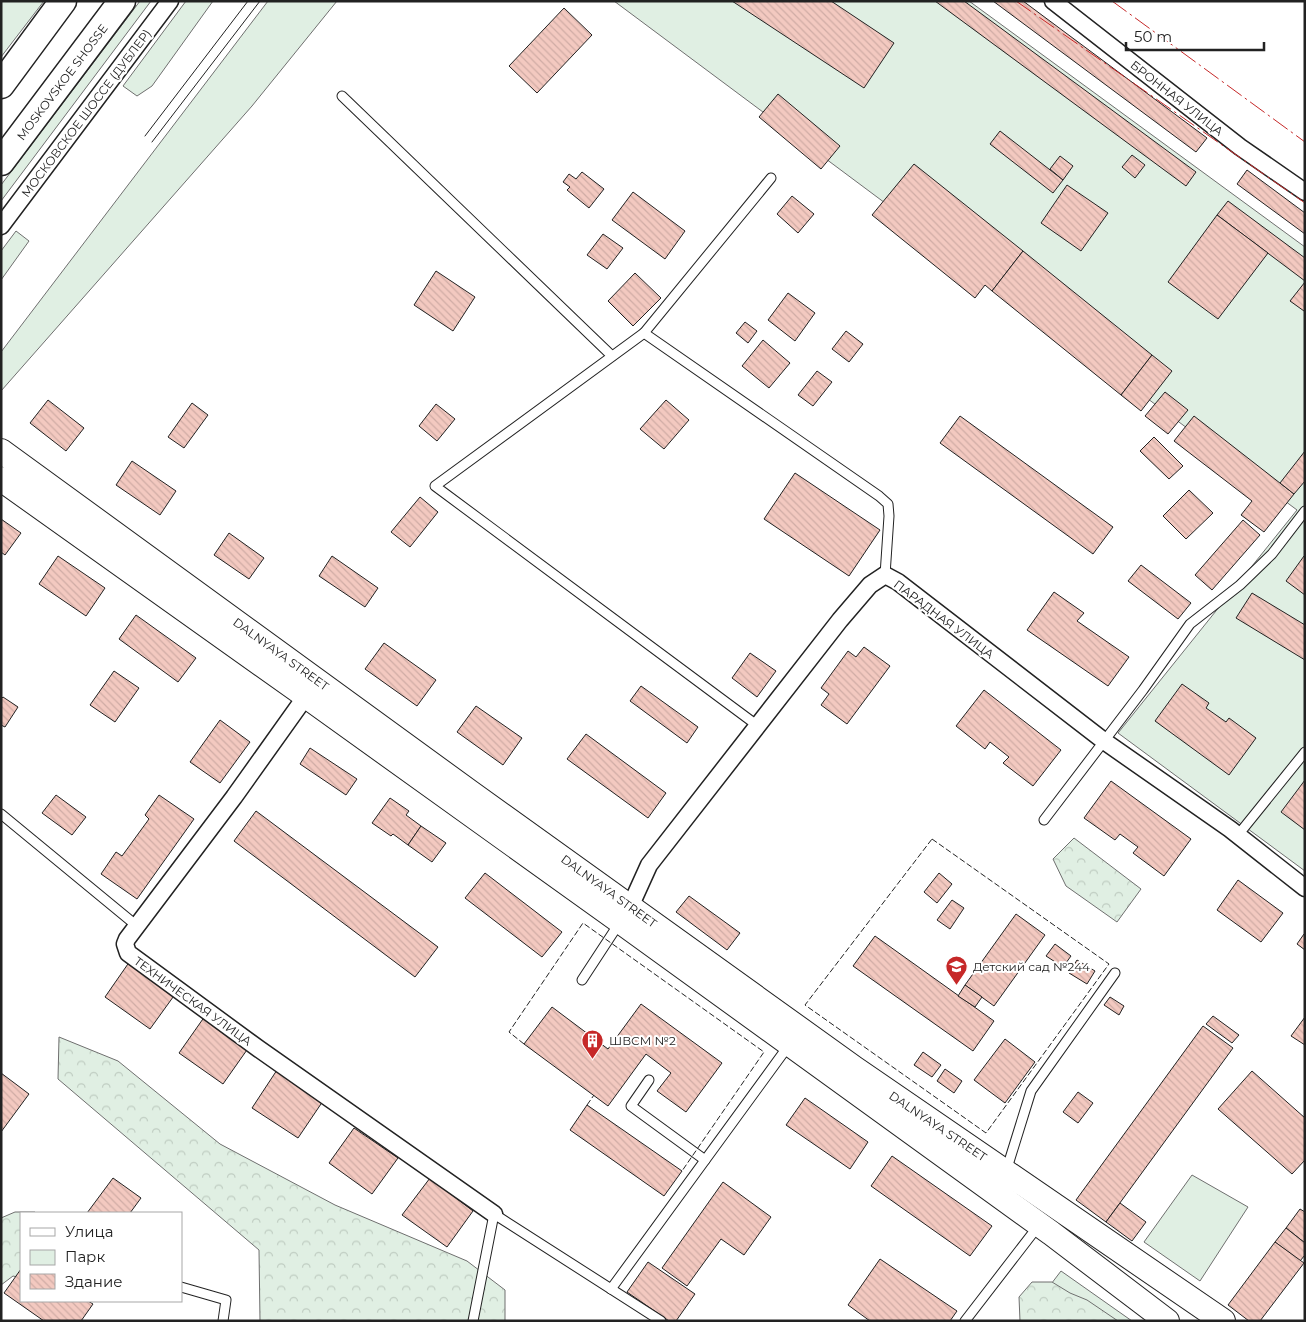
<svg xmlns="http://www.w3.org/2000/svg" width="1306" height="1322" viewBox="0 0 1306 1322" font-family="Montserrat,sans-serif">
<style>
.green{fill:#e0efe3;stroke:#6f6f6f}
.forest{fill:url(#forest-crowns);stroke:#6f6f6f}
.building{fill:url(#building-back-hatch);stroke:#222}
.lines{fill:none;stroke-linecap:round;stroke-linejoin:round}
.lane-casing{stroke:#222;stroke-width:11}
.street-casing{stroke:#222;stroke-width:19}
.secondary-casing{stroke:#222;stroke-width:26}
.primary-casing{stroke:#222;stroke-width:29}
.lane{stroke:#fff;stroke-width:9}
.street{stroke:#fff;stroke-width:16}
.secondary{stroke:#fff;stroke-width:24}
.primary{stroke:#fff;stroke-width:26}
.tram{stroke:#222;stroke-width:1}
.fence{stroke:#222;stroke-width:1;stroke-dasharray:6 2.5;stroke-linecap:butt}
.power{stroke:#c62828;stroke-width:1;stroke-dasharray:18 4 2.5 4;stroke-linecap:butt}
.labels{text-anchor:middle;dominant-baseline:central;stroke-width:4;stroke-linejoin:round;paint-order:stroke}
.street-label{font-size:12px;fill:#222;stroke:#fff}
.poi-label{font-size:12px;fill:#222;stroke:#fff;text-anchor:start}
</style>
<defs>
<pattern id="forest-crowns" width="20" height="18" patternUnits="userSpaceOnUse" patternTransform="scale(1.25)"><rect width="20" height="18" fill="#e0efe3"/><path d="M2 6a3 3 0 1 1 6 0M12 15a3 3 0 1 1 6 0" fill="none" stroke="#c0cdc2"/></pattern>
<pattern id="building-back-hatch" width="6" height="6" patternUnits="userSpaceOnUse" patternTransform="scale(1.25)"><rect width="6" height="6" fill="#f3c9c0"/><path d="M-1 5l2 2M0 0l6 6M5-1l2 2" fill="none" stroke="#d0aca5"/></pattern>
</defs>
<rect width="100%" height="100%" fill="#fff"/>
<g class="green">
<polygon points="1,1 44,1 1,57"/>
<polygon points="140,1 151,1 1,201 1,185"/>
<polygon points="186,1 213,1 152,86 137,96 123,86"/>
<polygon points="268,1 337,1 252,106 1,391 1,352"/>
<polygon points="614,1 969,1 1305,247 1305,871 1118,733 1297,510"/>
<polygon points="16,231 29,241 1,280 1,251"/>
<polygon points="1192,1175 1248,1207 1200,1281 1144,1242"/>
<polygon points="1061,1271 1132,1321 1047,1321 1032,1309"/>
</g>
<g class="forest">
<polygon points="1074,838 1141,889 1117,922 1066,886 1053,859"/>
<polygon points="59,1037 118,1061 220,1144 335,1205 467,1261 505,1290 505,1321 260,1321 259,1250 58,1079"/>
<polygon points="15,1212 35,1212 36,1213 21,1213 21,1278 13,1276 1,1285 1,1218"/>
<polygon points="1032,1282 1052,1282 1070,1293 1087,1300 1118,1321 1020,1321 1019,1297"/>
</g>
<g class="building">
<polygon points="732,1 831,1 894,43 864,88"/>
<polygon points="935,1 964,1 1196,172 1186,186"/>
<polygon points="993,1 1023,1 1207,138 1196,152"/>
<polygon points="564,8 592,35 537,93 509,66"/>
<polygon points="778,94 840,146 821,169 759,117"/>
<polygon points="1000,131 1063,180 1053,193 990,144"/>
<polygon points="1132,155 1145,165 1135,178 1122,167"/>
<polygon points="1060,156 1073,166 1063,180 1050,169"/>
<polygon points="914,164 1023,251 992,291 985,285 975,298 872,215"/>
<polygon points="1247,170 1305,213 1305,234 1237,184"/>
<polygon points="582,172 604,189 589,208 567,190 570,187 563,182 569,174 576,179"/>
<polygon points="1067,185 1108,213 1081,251 1041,223"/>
<polygon points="633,192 685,231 665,259 612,220"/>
<polygon points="792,196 814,214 798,233 777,214"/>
<polygon points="1228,201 1305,258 1305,281 1217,215"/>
<polygon points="1217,215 1268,253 1218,319 1168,282"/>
<polygon points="603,234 623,248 607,269 587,255"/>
<polygon points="1023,251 1152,355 1121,395 992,291"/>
<polygon points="436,271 475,297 453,331 414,305"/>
<polygon points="635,273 661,298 633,326 608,301"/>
<polygon points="1305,282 1305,310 1304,311 1290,301"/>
<polygon points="788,293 815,313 795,341 768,320"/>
<polygon points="745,322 757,331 748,343 736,333"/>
<polygon points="846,331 863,344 849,362 832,349"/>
<polygon points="763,340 790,363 769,388 742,366"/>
<polygon points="1152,355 1172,371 1141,411 1121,395"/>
<polygon points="817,371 832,382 813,406 798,395"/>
<polygon points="1165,392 1188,410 1168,434 1145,416"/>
<polygon points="48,400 84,428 66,451 30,423"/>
<polygon points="666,400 689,420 664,449 640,429"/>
<polygon points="192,403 208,415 184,448 168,437"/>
<polygon points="436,404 455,419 437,441 419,426"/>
<polygon points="960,416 1113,527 1093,554 940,443"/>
<polygon points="1194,416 1294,494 1264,532 1241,515 1252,501 1174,441"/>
<polygon points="1154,437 1183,466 1169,479 1140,451"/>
<polygon points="1305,451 1305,481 1294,494 1280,483"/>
<polygon points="132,461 176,491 160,515 116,485"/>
<polygon points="795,473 880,530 849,576 764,519"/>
<polygon points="1189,490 1213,513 1186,539 1163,516"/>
<polygon points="420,497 438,512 410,547 391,532"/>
<polygon points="1,519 21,533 5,555 1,552"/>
<polygon points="1243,520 1260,535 1212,590 1195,575"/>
<polygon points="229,533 264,558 249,579 214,555"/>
<polygon points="58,556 105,588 86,616 39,584"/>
<polygon points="332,556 378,588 365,607 319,576"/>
<polygon points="1304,556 1305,557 1305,595 1286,581"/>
<polygon points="1141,565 1191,603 1178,619 1128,581"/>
<polygon points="1054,592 1084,613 1077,621 1129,657 1108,686 1027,630"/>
<polygon points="1252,593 1305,625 1305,660 1236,618"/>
<polygon points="136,615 196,658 178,682 119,639"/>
<polygon points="384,643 436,680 417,706 365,669"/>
<polygon points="864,647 890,666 847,724 821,705 829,694 821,688 848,651 856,657"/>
<polygon points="750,653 776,671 757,697 732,678"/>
<polygon points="114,671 139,688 115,722 90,705"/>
<polygon points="1182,684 1209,703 1206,708 1226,722 1229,718 1256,738 1229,775 1155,721"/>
<polygon points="641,686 698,727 687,743 630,701"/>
<polygon points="984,690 1061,750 1033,786 1003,763 1009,757 990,742 985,749 956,726"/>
<polygon points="3,697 18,707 5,727 1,725 1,699"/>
<polygon points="476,706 522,738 503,765 457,732"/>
<polygon points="220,720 250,742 220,783 190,762"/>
<polygon points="586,734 666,793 648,818 567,759"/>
<polygon points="310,748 357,779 346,795 300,764"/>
<polygon points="1305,780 1305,830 1281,812"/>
<polygon points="1111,781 1191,839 1164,876 1133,853 1138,847 1120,834 1115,840 1084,818"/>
<polygon points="56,795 86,817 72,835 42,813"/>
<polygon points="159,795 194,819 137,899 101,874 116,852 122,856 149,819 145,815"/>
<polygon points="390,798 409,811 406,815 421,826 408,845 393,834 391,836 372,823"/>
<polygon points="256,811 438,947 415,977 234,841"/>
<polygon points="421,826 446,843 432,862 408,845"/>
<polygon points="485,873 562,932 542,957 465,898"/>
<polygon points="939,873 952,884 937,903 924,892"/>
<polygon points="1238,880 1283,913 1261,942 1217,910"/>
<polygon points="689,896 740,933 727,950 676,912"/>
<polygon points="952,900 964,908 950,929 937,920"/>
<polygon points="1016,914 1045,935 994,1006 965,985"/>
<polygon points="1304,934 1305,934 1305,950 1297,944"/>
<polygon points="875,936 994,1021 973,1051 853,966"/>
<polygon points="1055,944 1071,956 1063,967 1046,956"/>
<polygon points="1077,960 1095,971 1087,984 1069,973"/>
<polygon points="130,961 176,993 150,1029 105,997"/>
<polygon points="965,985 982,997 975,1007 958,996"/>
<polygon points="1110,997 1124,1006 1119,1015 1104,1005"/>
<polygon points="641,1004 722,1063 686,1112 657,1091 671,1073 646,1054 608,1106 524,1044 552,1007 608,1049"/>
<polygon points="205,1016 249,1047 223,1084 179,1053"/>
<polygon points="1213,1016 1239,1035 1232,1043 1206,1024"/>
<polygon points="1305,1017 1305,1045 1291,1036"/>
<polygon points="1203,1026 1233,1048 1106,1222 1076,1200"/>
<polygon points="1005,1039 1035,1062 1005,1103 974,1080"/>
<polygon points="923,1052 941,1065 932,1077 914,1065"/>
<polygon points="945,1069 962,1081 954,1093 937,1081"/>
<polygon points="277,1070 323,1101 298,1138 252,1108"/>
<polygon points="1252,1071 1305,1118 1305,1160 1292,1174 1218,1109"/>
<polygon points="1,1073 29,1094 1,1132"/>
<polygon points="1078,1092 1093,1103 1078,1123 1063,1112"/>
<polygon points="805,1098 868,1142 850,1169 786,1125"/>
<polygon points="587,1105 682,1171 664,1196 570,1130"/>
<polygon points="354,1128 398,1158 372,1194 329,1163"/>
<polygon points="892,1156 992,1226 970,1256 871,1186"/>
<polygon points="113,1178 141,1198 130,1213 87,1213"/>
<polygon points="430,1178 473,1211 447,1247 402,1215"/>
<polygon points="723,1182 771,1217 744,1255 721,1239 687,1286 662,1268"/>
<polygon points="1120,1203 1146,1222 1132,1241 1106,1222"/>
<polygon points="1300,1209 1305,1212 1305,1243 1286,1228"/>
<polygon points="1286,1228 1305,1243 1305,1255 1300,1261 1275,1242"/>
<polygon points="1275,1242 1304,1263 1260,1321 1249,1321 1228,1305"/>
<polygon points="880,1259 957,1311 950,1321 870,1321 848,1305"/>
<polygon points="648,1262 695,1294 676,1321 669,1321 627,1292"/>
<polygon points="21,1269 21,1301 88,1301 93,1304 81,1321 44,1321 4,1293"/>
</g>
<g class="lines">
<defs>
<g id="lane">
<polyline points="342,96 612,356"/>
<polyline points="644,333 771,178"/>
<polyline points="758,726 435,486 644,333 879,496 888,504 889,516 885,575"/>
<polyline points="1,814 137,926"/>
<polyline points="1044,820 1143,690 1190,624 1240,585 1272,554 1305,511"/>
<polyline points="1238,835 1305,752"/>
<polyline points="582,980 620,922"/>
<polyline points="649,1080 631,1106 705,1160"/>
<polyline points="1004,1171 1008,1165 1031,1091 1115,973"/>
<polyline points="181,1287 226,1300 223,1321"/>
<polyline points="611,1289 789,1045"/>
<polyline points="473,1321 494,1214 661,1321"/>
<polyline points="965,1321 1039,1225"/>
</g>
<g id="street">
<polyline points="1053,1 1240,147 1305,192"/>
<polyline points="1,226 170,1"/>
<polyline points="306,696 234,797 127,939 125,944 128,953 259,1049 494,1214"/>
<polyline points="625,916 630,907 649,865 840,620 870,585 885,575 898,582 1104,741 1230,829 1305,888"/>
</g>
<g id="secondary">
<polyline points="1,451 471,793 854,1068 1223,1321"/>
<polyline points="1,479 306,696 621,922 1051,1233 1167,1321"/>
</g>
<g id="primary">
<polyline points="1,85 63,1"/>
<polyline points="1,162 122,1"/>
</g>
</defs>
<use href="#lane" class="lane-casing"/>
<use href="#street" class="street-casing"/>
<use href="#secondary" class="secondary-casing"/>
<use href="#primary" class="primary-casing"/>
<use href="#lane" class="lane"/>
<use href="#street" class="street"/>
<use href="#secondary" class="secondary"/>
<use href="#primary" class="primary"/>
<g class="tram">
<polyline points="145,136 248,1"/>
<polyline points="152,142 260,1"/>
</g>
<g class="fence">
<polygon points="932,839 1109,964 986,1133 805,1005"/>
<polyline points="524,1044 509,1032 583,923 764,1052 682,1171"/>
<polyline points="587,1105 594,1095"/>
</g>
<g class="power">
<polyline points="1016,1 1305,203"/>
<polyline points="1112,1 1305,142"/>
</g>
</g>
<defs>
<symbol id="school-pin" viewBox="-11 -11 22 30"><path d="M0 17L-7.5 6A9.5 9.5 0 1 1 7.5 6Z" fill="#c62828" stroke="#fff"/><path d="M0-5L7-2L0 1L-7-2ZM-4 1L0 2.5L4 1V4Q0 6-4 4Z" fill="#fff"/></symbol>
<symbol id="building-pin" viewBox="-11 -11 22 30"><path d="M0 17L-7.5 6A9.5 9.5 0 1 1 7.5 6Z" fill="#c62828" stroke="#fff"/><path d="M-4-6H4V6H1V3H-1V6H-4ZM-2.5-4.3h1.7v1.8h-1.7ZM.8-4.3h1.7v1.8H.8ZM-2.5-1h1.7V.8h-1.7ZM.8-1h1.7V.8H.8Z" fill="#fff"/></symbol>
</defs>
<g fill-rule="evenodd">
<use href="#school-pin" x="944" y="954" width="25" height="34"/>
<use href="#building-pin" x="580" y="1028" width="25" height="34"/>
</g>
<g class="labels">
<g class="street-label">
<text transform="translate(62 82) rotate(-53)">MOSKOVSKOE SHOSSE</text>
<text transform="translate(1177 98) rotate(38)">БРОННАЯ УЛИЦА</text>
<text transform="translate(86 113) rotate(-53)">МОСКОВСКОЕ ШОССЕ (ДУБЛЕР)</text>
<text transform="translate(944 619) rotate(37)">ПАРАДНАЯ УЛИЦА</text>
<text transform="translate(281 654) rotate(36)">DALNYAYA STREET</text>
<text transform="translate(609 891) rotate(36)">DALNYAYA STREET</text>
<text transform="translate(193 1001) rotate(36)">ТЕХНИЧЕСКАЯ УЛИЦА</text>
<text transform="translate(938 1126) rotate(34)">DALNYAYA STREET</text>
</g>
<g class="poi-label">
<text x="973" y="966">Детский сад №244</text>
<text x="609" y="1040">ШВСМ №2</text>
</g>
</g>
<rect width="1306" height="1322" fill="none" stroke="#222222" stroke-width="5"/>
<rect x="20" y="1212" width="162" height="90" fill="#ffffff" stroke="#a7a7a7"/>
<rect x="30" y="1228" width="25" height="8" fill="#ffffff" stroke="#a7a7a7"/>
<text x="65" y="1237" font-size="15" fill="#222222">Улица</text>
<rect x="30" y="1250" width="25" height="15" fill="#e0efe3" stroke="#a7a7a7"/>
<text x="65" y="1262" font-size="15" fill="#222222">Парк</text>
<rect x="30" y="1274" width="25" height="15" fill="url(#building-back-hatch)" stroke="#a7a7a7"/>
<text x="65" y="1287" font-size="15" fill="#222222">Здание</text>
<path d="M1126 42v8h138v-8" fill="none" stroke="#222222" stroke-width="2.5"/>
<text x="1134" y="42" font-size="15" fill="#222222" stroke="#ffffff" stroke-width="4" paint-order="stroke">50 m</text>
</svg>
